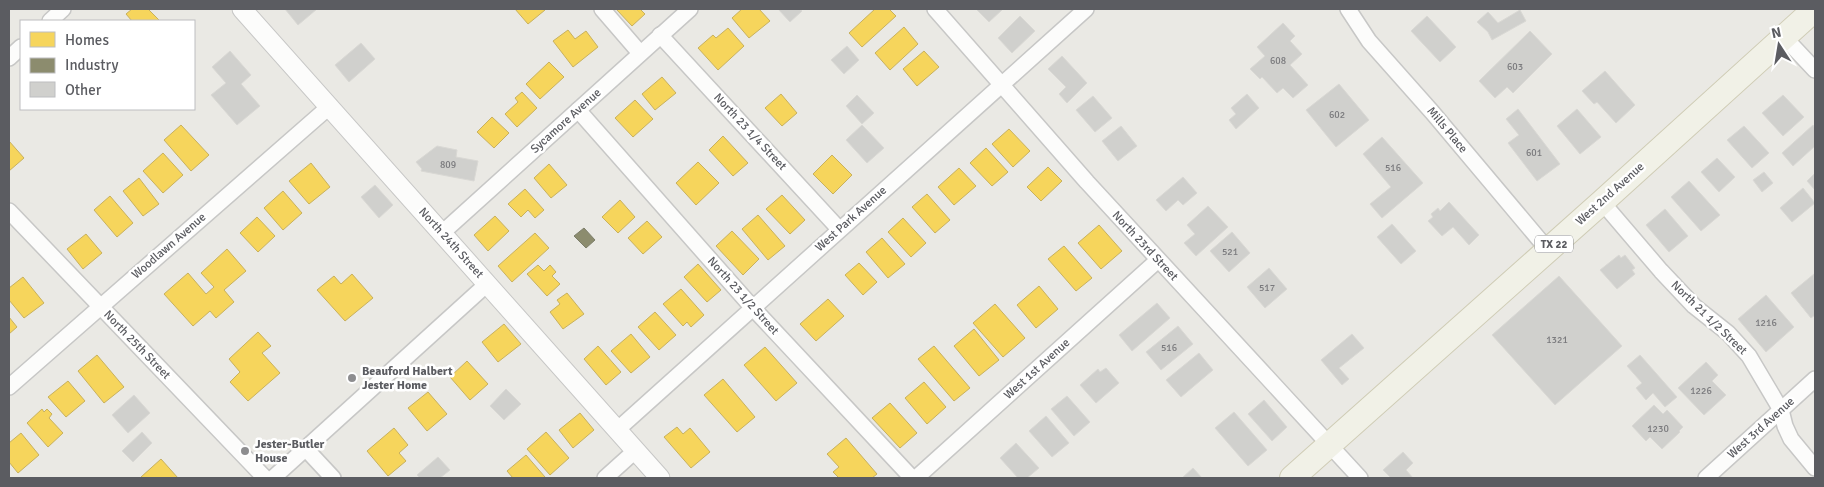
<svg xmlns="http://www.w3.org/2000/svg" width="1824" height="487" viewBox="0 0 1824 487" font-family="Signika,sans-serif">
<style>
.homes{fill:#f6d55c;stroke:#c8b15e}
.industry{fill:#8c8c6e;stroke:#7d7e6a}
.building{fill:#d0d0cd;stroke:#d9d8d4}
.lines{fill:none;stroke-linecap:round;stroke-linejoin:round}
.minor-casing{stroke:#c7c7c6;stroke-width:18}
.tertiary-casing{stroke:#c7c7c6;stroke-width:21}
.primary-casing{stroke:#cfccb5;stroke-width:26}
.minor{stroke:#fcfcfb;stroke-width:15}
.tertiary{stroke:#fcfcfb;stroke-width:19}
.primary{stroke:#f1f1e7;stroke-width:24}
.poi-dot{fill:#8d8d8f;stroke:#fff;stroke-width:2}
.labels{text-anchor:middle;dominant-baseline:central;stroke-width:5;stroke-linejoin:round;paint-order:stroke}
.number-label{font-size:10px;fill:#7a7a7d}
.shield{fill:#fff;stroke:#8c8d90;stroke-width:1}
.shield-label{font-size:11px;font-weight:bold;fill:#5b5c61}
.street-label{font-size:12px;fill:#5b5c61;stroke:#fff}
.poi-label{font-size:12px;font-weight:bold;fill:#5b5c61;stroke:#fff;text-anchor:start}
</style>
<rect width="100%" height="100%" fill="#eae9e4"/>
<g class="homes">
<polygon points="132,9 148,9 160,21 132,21 126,14"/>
<polygon points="515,9 545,9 545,10 528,24"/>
<polygon points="616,9 640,9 645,14 632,26"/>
<polygon points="742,9 759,9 770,21 749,38 732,18"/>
<polygon points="875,9 889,9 896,16 862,47 849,33"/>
<polygon points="904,27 918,44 890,70 875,53"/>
<polygon points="728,28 744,46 718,70 698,48 713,35 716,38"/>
<polygon points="568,30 575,39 586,31 598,47 573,67 553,41"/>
<polygon points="924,51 939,67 917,86 903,69"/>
<polygon points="549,62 564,77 540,99 526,84"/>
<polygon points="662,77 676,93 655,110 642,94"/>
<polygon points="522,92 537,108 517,127 505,114 518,102 515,98"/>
<polygon points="781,94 797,113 782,126 765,108"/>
<polygon points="635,100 653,119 633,137 615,118"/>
<polygon points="492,117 509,133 494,148 477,132"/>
<polygon points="181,125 209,155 191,171 164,140"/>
<polygon points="1009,129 1030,151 1013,167 992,144"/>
<polygon points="723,136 748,163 733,176 709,150"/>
<polygon points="9,141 24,158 9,171"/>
<polygon points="986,148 1008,172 992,186 970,163"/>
<polygon points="163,153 183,175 163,193 143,171"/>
<polygon points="832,155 852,175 833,194 813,174"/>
<polygon points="698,162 719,183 696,205 676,183"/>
<polygon points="311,163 330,187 309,204 289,181"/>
<polygon points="549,164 567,185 551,198 534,178"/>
<polygon points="1048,167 1062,181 1041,201 1027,187"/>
<polygon points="959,168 976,186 954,205 938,187"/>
<polygon points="139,178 159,204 143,216 123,191"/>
<polygon points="525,189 544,210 535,218 528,210 521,217 508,204"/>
<polygon points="283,191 302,213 283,230 264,208"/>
<polygon points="927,194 950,220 935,233 912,207"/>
<polygon points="782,195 805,220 790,234 766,209"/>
<polygon points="110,196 133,223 117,237 94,210"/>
<polygon points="620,200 635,217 618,233 602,217"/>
<polygon points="758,215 785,246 768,260 742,229"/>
<polygon points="495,216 509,231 488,251 474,235"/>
<polygon points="257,217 275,236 258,252 240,233"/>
<polygon points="903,218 926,243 911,257 888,232"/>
<polygon points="647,221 662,237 643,254 628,238"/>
<polygon points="1099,225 1122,251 1101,269 1078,243"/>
<polygon points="732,231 759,259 743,275 716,246"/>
<polygon points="535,233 549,248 512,282 498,266"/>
<polygon points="86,234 102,253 83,269 67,249"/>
<polygon points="882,238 905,264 888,278 866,252"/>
<polygon points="1064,246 1092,278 1076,291 1048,259"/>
<polygon points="227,249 246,271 224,290 234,302 216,318 210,311 193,326 164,294 188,273 206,294 214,287 201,273"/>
<polygon points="859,263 877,282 863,295 845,275"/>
<polygon points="698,264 721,290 707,302 684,277"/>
<polygon points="538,265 544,271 550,265 556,272 552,276 560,284 547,296 527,274"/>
<polygon points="352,274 373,298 345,321 317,290 334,276 341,284"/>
<polygon points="23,277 44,303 24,318 9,300 9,288"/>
<polygon points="1039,286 1058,309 1036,328 1017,305"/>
<polygon points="681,289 704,315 691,327 687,322 683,326 663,304"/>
<polygon points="567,293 584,314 563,329 550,312 560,304 557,300"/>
<polygon points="828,299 844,316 816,341 800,324"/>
<polygon points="995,304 1025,338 1003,357 973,323"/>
<polygon points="655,312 676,335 659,350 638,327"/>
<polygon points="9,317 17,327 9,334"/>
<polygon points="504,324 521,344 498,362 482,342"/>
<polygon points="974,329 999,360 979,376 954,346"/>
<polygon points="258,332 271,346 262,353 280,373 248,401 230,382 240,372 229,359"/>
<polygon points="631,334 650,357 631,373 611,351"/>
<polygon points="598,346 621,372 606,385 584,359"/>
<polygon points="934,346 970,388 954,401 918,359"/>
<polygon points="765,347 797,383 776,401 744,365"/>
<polygon points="97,355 124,387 104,403 78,371"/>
<polygon points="467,361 488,384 470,400 450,377"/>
<polygon points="723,379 755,417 737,432 704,395"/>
<polygon points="68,381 85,401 66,417 48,397"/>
<polygon points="924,382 946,407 927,424 905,398"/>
<polygon points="428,392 447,414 427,431 408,408"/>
<polygon points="890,403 917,433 900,448 872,418"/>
<polygon points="42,409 44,412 47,409 52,414 49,418 63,433 48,447 27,423"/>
<polygon points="580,413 594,430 573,448 559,430"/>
<polygon points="677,427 683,434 690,428 710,452 691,468 664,437"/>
<polygon points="394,428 408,445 399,453 406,461 388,476 367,451"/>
<polygon points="546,432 569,458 550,475 527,449"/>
<polygon points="21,433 39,455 18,473 9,462 9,443"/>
<polygon points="846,438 877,474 872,478 839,478 833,472 839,467 827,454"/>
<polygon points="526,455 545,477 543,478 513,478 507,471"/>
<polygon points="161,459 178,478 143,478 141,477"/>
</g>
<polygon class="industry" points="584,228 595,240 586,248 574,236"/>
<g class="building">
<polygon points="285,9 317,9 298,25"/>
<polygon points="778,9 799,9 802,11 790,22"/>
<polygon points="976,9 1003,9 989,22"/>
<polygon points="1520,10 1526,21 1492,40 1488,32 1477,22 1488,12 1498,23"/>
<polygon points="1020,16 1035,31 1012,53 998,38"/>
<polygon points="1427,16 1456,47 1440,62 1411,31"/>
<polygon points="1283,23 1295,36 1290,41 1302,54 1290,65 1308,85 1293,98 1283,88 1277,93 1262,77 1260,79 1250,69 1265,56 1257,47"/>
<polygon points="1530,31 1552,54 1513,93 1507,87 1495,98 1479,81"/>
<polygon points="361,43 375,59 349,82 335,65"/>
<polygon points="847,46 859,60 844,74 831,60"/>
<polygon points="230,51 251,75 241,84 260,106 237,125 211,95 226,83 212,67"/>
<polygon points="1062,56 1087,83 1067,103 1059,94 1066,87 1048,69"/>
<polygon points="1605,71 1635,105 1616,123 1597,102 1594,104 1582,91"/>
<polygon points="1339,84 1369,120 1336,147 1306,110"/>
<polygon points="1247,94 1259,108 1236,129 1229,120 1236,114 1231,108"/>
<polygon points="857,95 874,113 862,124 846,106"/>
<polygon points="1783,95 1804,117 1783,136 1762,113"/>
<polygon points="1093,96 1112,118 1095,132 1076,110"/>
<polygon points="1518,109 1560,164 1537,181 1508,143 1519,135 1506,119"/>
<polygon points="1577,109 1601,137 1580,154 1557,126"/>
<polygon points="862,125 884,148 867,163 846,140"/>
<polygon points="1813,125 1815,128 1815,146 1793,166 1782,153"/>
<polygon points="1121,126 1137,146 1118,161 1102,141"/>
<polygon points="1744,126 1769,153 1752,168 1727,140"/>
<polygon points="1382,137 1423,183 1382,218 1370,204 1391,187 1363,154"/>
<polygon points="437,146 457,150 456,157 478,161 474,181 421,171 422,169 416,162"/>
<polygon points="1717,158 1735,177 1719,192 1701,172"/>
<polygon points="1764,172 1773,183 1762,192 1753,180"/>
<polygon points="1815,173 1815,190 1807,181"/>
<polygon points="1183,177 1197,193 1183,205 1178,200 1166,211 1156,200"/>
<polygon points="1689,181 1720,215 1701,231 1671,197"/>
<polygon points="375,185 393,205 379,218 361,197"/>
<polygon points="1803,188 1815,203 1792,222 1780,208"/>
<polygon points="1449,202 1479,235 1469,245 1453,227 1442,236 1428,221 1433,217 1431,214 1438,208 1440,211"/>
<polygon points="1208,206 1228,227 1196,256 1184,243 1195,234 1187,225"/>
<polygon points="1665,209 1688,236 1669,252 1646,225"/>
<polygon points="1392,224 1416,251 1401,264 1377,237"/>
<polygon points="1232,232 1250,253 1229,272 1210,251"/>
<polygon points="1619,255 1621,258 1625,255 1635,268 1632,270 1635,274 1617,289 1600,270"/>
<polygon points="1269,268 1287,289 1265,308 1247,287"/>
<polygon points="1814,274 1815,315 1811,318 1791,293"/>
<polygon points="1559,276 1622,346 1555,405 1492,335"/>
<polygon points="1766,295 1794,327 1766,352 1738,319"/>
<polygon points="1157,303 1170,318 1132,351 1119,335"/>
<polygon points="1178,326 1193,344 1161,370 1146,352"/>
<polygon points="1352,334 1364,348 1339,368 1349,379 1342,385 1321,360"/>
<polygon points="1199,353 1213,370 1181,397 1166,380"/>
<polygon points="1640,355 1677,397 1665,407 1653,393 1646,400 1636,388 1642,383 1627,366"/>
<polygon points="1706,362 1718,375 1712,381 1726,395 1704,415 1678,388"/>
<polygon points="1106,368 1119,383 1096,403 1080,385 1098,369 1100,372"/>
<polygon points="506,389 521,404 504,420 490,406"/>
<polygon points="134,395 150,413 128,433 112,415"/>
<polygon points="1067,396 1090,422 1074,436 1051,409"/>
<polygon points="1264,400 1287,427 1272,441 1248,414"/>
<polygon points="1654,405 1663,414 1667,410 1683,427 1679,431 1680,432 1662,449 1650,437 1646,441 1632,426"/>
<polygon points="1234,412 1267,450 1248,466 1215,428"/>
<polygon points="1046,416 1069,443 1052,457 1029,431"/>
<polygon points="142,432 152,443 133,462 122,451"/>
<polygon points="1016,443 1039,468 1027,478 1018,478 1000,458"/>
<polygon points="1403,452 1413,463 1406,470 1413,478 1391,478 1383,470"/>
<polygon points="438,457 450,470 440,478 420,478 417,475"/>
<polygon points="1193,468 1202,478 1182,478"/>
</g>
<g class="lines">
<defs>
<g id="minor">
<polyline points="602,9 640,53"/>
<polyline points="935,9 1087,182 1360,478"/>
<polyline points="1348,9 1369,41 1432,112 1548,250"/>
<polyline points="50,21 63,9"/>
<polyline points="660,35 839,229"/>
<polyline points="1784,37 1815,70"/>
<polyline points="9,58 21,47"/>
<polyline points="578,110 752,307 912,478"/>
<polyline points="1602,202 1661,271 1694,306 1728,333 1749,356 1781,410 1785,426 1791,439 1815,468"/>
<polyline points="9,211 265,478"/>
<polyline points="442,233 690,9"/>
<polyline points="9,387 330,106"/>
<polyline points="617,430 1086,9"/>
<polyline points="306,449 333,478"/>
<polyline points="273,478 487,284"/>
<polyline points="605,478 635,451"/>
<polyline points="916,478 1158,260"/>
<polyline points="1706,478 1815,379"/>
</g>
<polyline id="tertiary" points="242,9 660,478"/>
<polyline id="primary" points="1292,478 1602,202 1815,9"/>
</defs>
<use href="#minor" class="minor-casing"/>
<use href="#tertiary" class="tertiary-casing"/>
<use href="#primary" class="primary-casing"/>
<use href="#minor" class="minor"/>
<use href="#tertiary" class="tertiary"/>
<use href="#primary" class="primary"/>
</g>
<g class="poi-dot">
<circle cx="352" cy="378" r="5"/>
<circle cx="245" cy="451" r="5"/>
</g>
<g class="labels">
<g class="number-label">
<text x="1278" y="61">608</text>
<text x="1515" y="67">603</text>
<text x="1337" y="115">602</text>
<text x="1534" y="153">601</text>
<text x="448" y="165">809</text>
<text x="1393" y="168">516</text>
<text x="1230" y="252">521</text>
<text x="1267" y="288">517</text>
<text x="1766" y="323">1216</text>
<text x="1557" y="340">1321</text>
<text x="1169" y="348">516</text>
<text x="1701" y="391">1226</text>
<text x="1658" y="429">1230</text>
</g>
<rect class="shield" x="1535" y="235.5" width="38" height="17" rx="4"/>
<g class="shield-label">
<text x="1554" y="244">TX 22</text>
</g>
<g class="street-label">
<text transform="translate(566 121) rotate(-42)">Sycamore Avenue</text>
<text transform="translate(1447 130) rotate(50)">Mills Place</text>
<text transform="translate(750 132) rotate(47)">North 23 1/4 Street</text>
<text transform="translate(1610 194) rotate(-42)">West 2nd Avenue</text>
<text transform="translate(851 219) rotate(-42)">West Park Avenue</text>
<text transform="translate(451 243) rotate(48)">North 24th Street</text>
<text transform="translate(169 246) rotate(-41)">Woodlawn Avenue</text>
<text transform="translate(1145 246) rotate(47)">North 23rd Street</text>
<text transform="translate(743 296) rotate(48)">North 23 1/2 Street</text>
<text transform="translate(1709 318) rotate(44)">North 21 1/2 Street</text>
<text transform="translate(137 345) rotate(46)">North 25th Street</text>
<text transform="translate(1037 369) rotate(-42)">West 1st Avenue</text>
<text transform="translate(1761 428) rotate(-42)">West 3rd Avenue</text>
</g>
<g class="poi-label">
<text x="362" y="371">Beauford Halbert<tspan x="362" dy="14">Jester Home</tspan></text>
<text x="255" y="444">Jester-Butler<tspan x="255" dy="14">House</tspan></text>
</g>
</g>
<rect width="1824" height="487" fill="none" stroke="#5b5c61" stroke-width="20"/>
<rect x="20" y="20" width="175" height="90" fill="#ffffff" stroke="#bdbec0"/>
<rect x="30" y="32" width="25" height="15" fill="#f6d55c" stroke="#bdbec0"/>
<text x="65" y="45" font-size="15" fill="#5b5c61">Homes</text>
<rect x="30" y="58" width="25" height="15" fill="#8c8c6e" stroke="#bdbec0"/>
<text x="65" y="70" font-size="15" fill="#5b5c61">Industry</text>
<rect x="30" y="82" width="25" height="15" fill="#d0d0cd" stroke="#bdbec0"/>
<text x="65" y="95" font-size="15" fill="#5b5c61">Other</text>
<g transform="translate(1779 45) rotate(348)" stroke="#ffffff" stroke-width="4" paint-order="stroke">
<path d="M0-4L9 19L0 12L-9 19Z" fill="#5b5c61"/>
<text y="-8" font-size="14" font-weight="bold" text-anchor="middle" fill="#5b5c61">N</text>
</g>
</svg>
